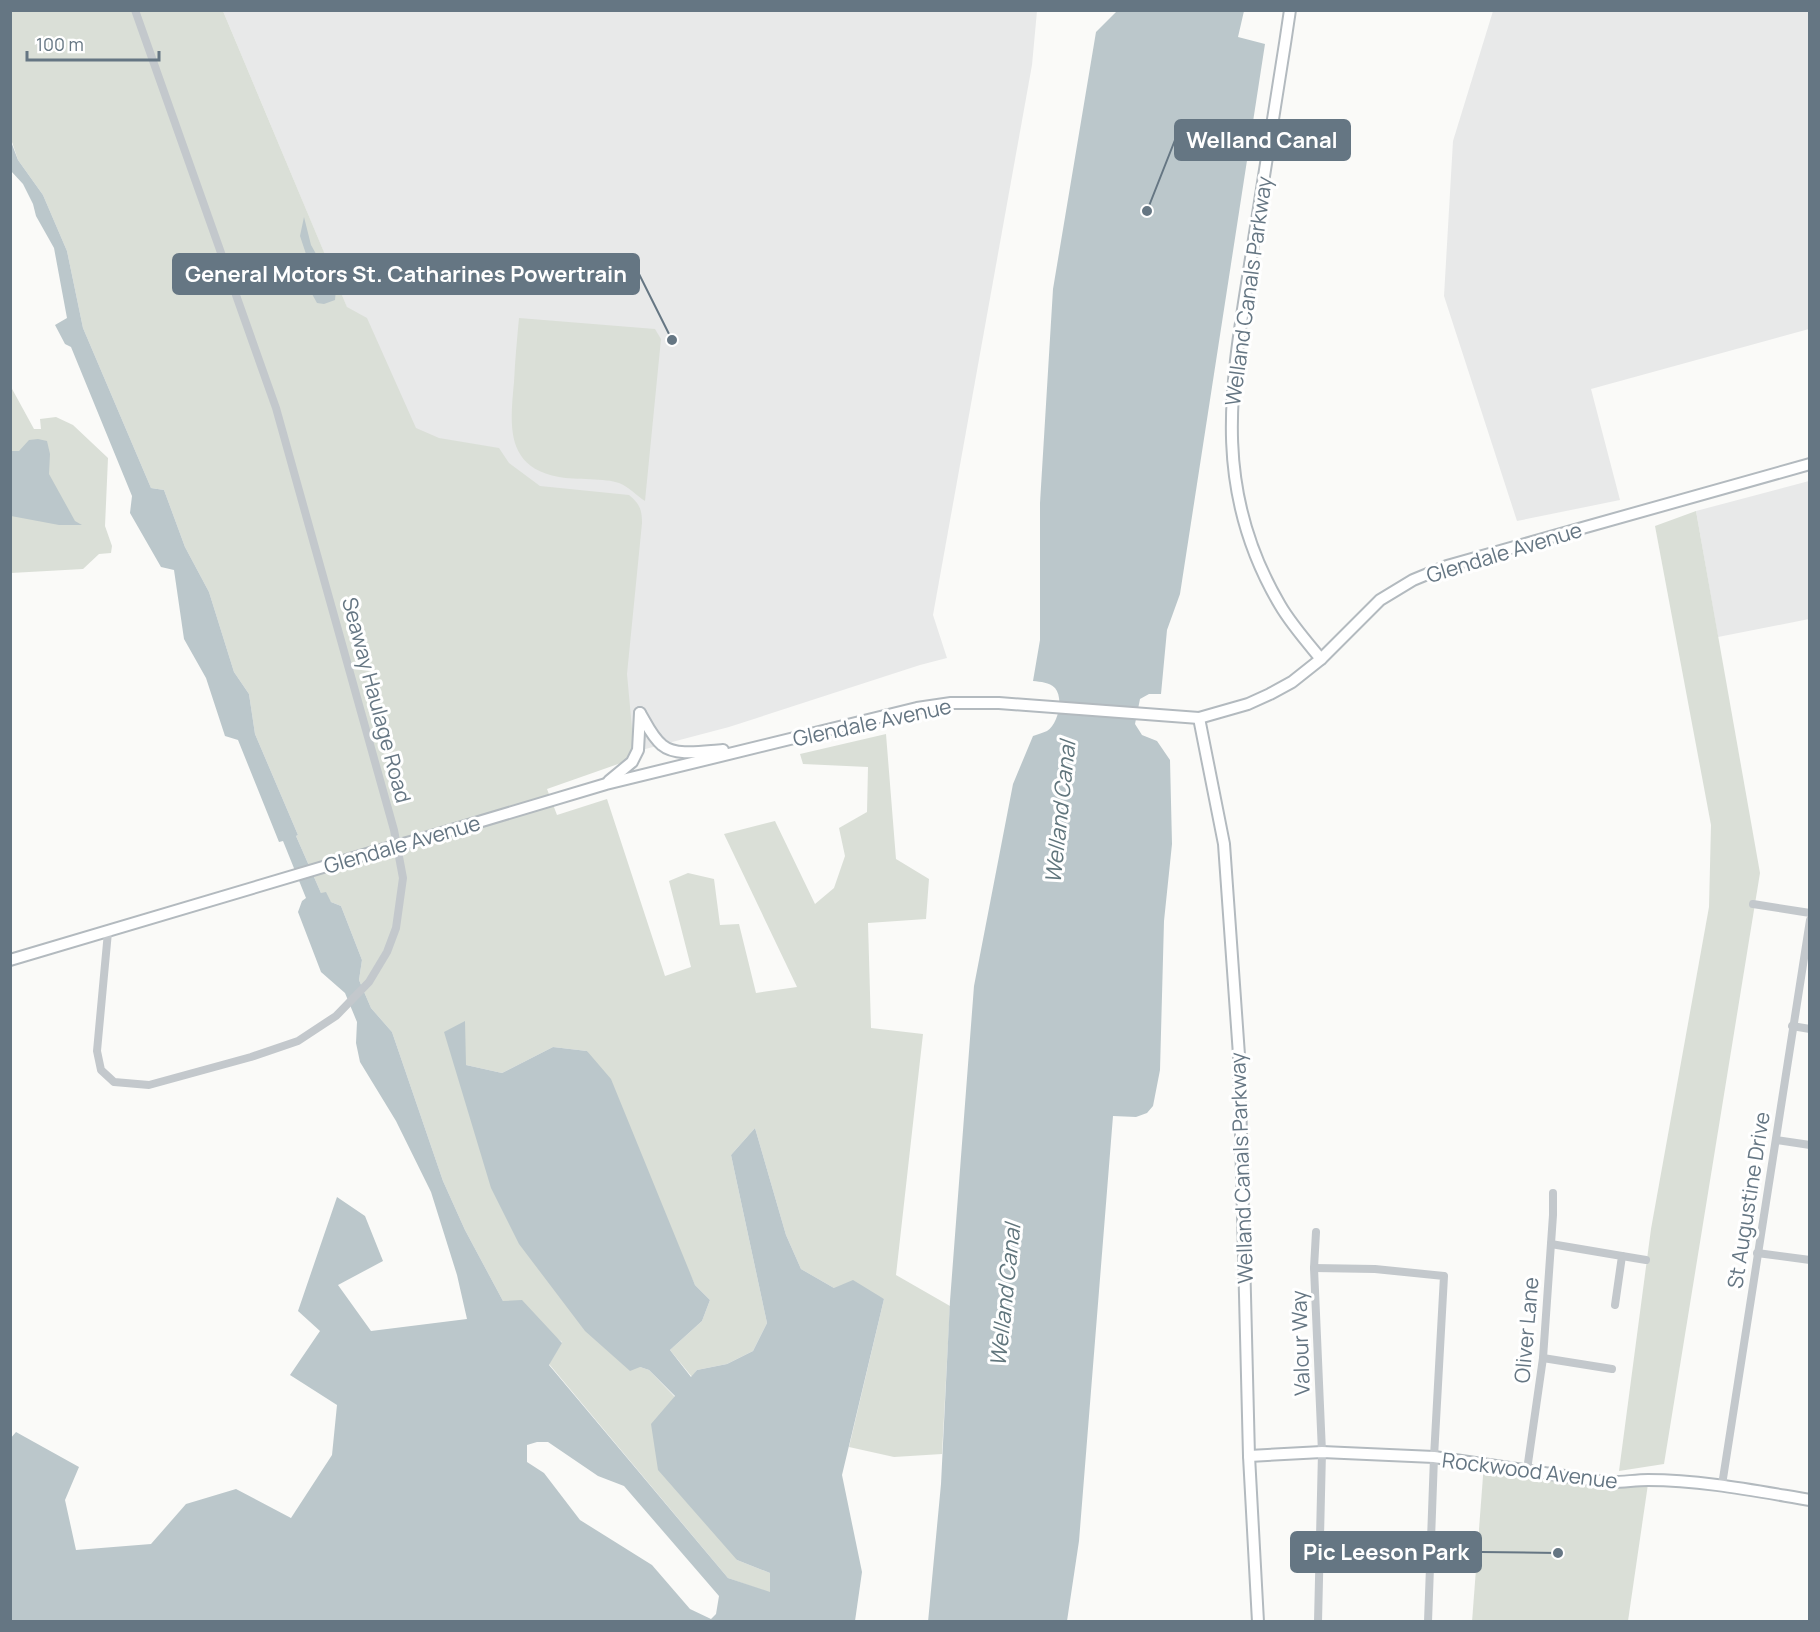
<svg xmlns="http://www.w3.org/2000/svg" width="1820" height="1632" viewBox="0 0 1820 1632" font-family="Manrope,sans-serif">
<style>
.built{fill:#e8e9e9}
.green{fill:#dadfd7}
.water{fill:#bbc7cb;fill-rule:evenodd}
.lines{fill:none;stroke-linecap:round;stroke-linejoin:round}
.secondary-casing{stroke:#b3babf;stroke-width:14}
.street{stroke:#c3c8cc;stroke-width:8}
.secondary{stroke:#fff;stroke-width:10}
.secondary-bridge-casing{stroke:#b3babf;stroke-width:14;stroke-linecap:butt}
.secondary-bridge{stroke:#fff;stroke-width:10}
.labels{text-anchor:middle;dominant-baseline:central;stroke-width:6;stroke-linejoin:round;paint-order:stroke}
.street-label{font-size:21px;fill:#657683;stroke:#fff}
.water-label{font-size:22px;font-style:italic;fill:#60757c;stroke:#fff}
.leader{fill:none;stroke:#657683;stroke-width:2}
.callout-dot{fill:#657683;stroke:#fff;stroke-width:2}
.callout{fill:#657683;stroke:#657683;stroke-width:2}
.callout-label{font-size:22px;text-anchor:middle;font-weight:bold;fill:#fff}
</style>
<rect width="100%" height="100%" fill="#fafaf8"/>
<g class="built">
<polygon points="223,11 1037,11 1032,65 933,615 947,658 920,665 729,727 543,776"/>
<polygon points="1493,11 1810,11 1809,329 1591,389 1620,500 1517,521 1444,296 1453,141"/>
<polygon points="1809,481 1809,619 1718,637 1696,511"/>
</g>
<g class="green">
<path d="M11 11H223L347 307 367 318 416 428 439 438 499 448 509 463 540 486 629 495C640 504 642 510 642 523L627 674 634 750 631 758 621 763 547 789 557 815 607 799 665 976 691 967 669 881 688 873 714 879 720 925 739 924 756 993 797 987 724 834 775 821 815 904 834 888 845 856 839 828 867 812 868 767 803 764 800 754 886 734 896 859 929 879 926 919 868 923 871 1028 923 1034 896 1275 950 1306 942 1454 894 1457 849 1447 884 1299 834 1288 801 1269 786 1235 755 1128 731 1155 767 1323 753 1351 727 1364 697 1370 692 1377 670 1350 702 1321 710 1300 695 1285 587 1051 553 1047 502 1073 466 1065 444 1032 640 1367 649 1370 675 1397 737 1560 770 1573V1593L728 1578 549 1364 562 1342 503 1301 465 1230 443 1181 392 1032 371 1008 359 980 362 960 341 906 331 902 321 893 296 836 298 835 255 734 249 694 234 672 209 592 185 547 164 490 151 488 83 328 67 251 43 195 18 160 11 139Z"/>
<path d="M519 318 655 329 661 339 645 501C637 496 628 486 619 483 606 478 575 480 559 477 505 467 510 425 514 382 515 361 517 339 519 318Z"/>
<polygon points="11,387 34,429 41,429 40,419 56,417 73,425 108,458 105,526 112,546 111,553 99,554 83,569 11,573"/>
<polygon points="1696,511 1760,873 1664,1464 1619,1471 1651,1229 1709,907 1711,825 1655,526"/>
<polygon points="1484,1463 1648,1484 1628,1621 1472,1622"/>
</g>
<g class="water">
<path d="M1117 11H1244L1238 37 1265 44 1180 594 1167 630 1161 694H1149L1140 699 1135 724 1142 735 1157 741 1170 760 1172 844 1164 921 1160 1070 1153 1106 1147 1113 1136 1117 1113 1116 1079 1541 1067 1621 928 1622 941 1484 950 1301 974 986 1013 784 1033 736C1038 734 1043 733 1047 731 1058 724 1064 699 1055 688 1049 682 1041 682 1033 681L1040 640V503L1053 289 1096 32Z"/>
<path d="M10 139 18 160 43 195 67 251 83 328 151 488 164 490 185 547 209 592 234 672 249 694 255 734 298 835 296 836 321 893 326 892 331 902 341 906 362 960 359 980 371 1008 392 1032 443 1181 465 1230 503 1301 522 1300 562 1343 549 1365 728 1578 770 1592V1573L737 1560 658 1470 651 1424 675 1396 649 1370 640 1367 630 1371 585 1331 519 1244 491 1188 444 1032 465 1021 466 1065 502 1073 553 1047 587 1051 611 1079 695 1285 710 1300 702 1321 670 1350 691 1377 697 1370 727 1364 753 1351 767 1323 731 1155 755 1128 786 1235 801 1269 834 1288 853 1280 884 1299 842 1475 862 1572 855 1621H11L10 1439 16 1432 79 1467 65 1500 76 1550 151 1544 186 1504 236 1489 291 1518 332 1455 337 1405 290 1375 320 1331 298 1311 337 1197 365 1216 383 1261 338 1285 371 1331 467 1319 457 1275 431 1192 396 1121 360 1062 356 1043 357 1022 345 993 321 972 298 912 302 901 306 898 283 841 279 842 238 740 225 736 206 678 184 639 174 570 161 567 130 513 132 496 71 347 65 344 55 325 67 318 54 248 36 216 33 204 23 184 11 171ZM537 1442H548L598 1476 624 1486 719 1596 716 1614 711 1619 690 1609 652 1565 580 1520 544 1473 527 1462V1445Z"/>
<polygon points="304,217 311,245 336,289 335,300 324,304 317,303 312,294 311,269 300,236"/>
<polygon points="38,439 47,441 50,454 49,474 75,521 82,525 59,525 11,516 11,451 19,451 29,440"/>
</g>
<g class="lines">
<defs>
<g id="secondary">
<path d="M1290 10C1278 91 1265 172 1252 252 1232 380 1209 485 1280 605 1291 624 1307 642 1321 659"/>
<path d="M640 713C646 723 652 737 662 745 676 757 705 751 723 750"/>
<polyline points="1199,718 1224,844 1239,1055 1249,1456 1258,1622"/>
<polyline points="609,781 632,762 638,750 640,713"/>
<polyline points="425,838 606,784 917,708 951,703 999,703 1199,718 1248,704 1270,694 1292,682 1321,659 1380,600 1413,580 1447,566 1810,464"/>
<polyline points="10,960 377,851"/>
<path d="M1249 1456 1322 1452 1434 1457 1606 1482C1620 1483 1634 1480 1648 1480 1702 1480 1756 1491 1810 1500"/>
</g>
</defs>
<use href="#secondary" class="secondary-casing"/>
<g class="street">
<polyline points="1753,904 1810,913"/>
<polyline points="108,932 97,1051 101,1070 114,1082 149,1085 251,1057 298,1041 336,1016 369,982 387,952 396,928 403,878 394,830 276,408 135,10"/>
<polyline points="1792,1026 1810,1029"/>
<polyline points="1776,1140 1810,1145"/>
<polyline points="1316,1232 1314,1268 1322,1452 1318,1622"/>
<polyline points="1551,1244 1622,1256 1615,1305"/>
<polyline points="1757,1253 1810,1260"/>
<polyline points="1622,1256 1646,1260"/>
<polyline points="1314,1268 1375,1269 1444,1276 1434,1457 1428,1622"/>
<polyline points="1543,1358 1612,1369"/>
<polyline points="1527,1470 1543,1358 1553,1215 1553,1193"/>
<polyline points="1722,1485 1810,920"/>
</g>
<use href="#secondary" class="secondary"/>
<defs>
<polyline id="secondary-bridge" points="377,851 425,838"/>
</defs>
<use href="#secondary-bridge" class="secondary-bridge-casing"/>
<use href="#secondary-bridge" class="secondary-bridge"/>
</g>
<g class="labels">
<g class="street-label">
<text transform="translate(1248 291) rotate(-82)">Welland Canals Parkway</text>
<text transform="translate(1504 552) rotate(-17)">Glendale Avenue</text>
<text transform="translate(377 700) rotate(75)">Seaway Haulage Road</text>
<text transform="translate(872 722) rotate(-12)">Glendale Avenue</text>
<text transform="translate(402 844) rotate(-16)">Glendale Avenue</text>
<text transform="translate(1241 1168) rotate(-92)">Welland Canals Parkway</text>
<text transform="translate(1748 1200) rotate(-81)">St Augustine Drive</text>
<text transform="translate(1526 1330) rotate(-85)">Oliver Lane</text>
<text transform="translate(1300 1343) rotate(-92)">Valour Way</text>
<text transform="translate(1530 1470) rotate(7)">Rockwood Avenue</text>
</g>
<g class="water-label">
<text transform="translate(1060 812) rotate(-84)">Welland Canal</text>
<text transform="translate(1005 1295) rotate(-84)">Welland Canal</text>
</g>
</g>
<path class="leader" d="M1147 211L1175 140M672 340L639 274M1558 1553L1481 1552"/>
<g class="callout-dot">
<circle cx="1147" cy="211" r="6"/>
<circle cx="672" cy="340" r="6"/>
<circle cx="1558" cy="1553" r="6"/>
</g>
<g class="callout">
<rect x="1175" y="120" width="175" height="40" rx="6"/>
<rect x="173" y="254" width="466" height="40" rx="6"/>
<rect x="1291" y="1532" width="190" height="40" rx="6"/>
</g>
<g class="callout-label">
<text x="1262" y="148">Welland Canal</text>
<text x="406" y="282">General Motors St. Catharines Powertrain</text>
<text x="1386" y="1560">Pic Leeson Park</text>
</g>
<rect width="1820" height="1632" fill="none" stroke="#657683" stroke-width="24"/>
<path d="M27 51v9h132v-9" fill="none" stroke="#657683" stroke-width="3"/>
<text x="36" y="51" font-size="18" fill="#657683" stroke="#ffffff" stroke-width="4.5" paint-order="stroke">100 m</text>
</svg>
